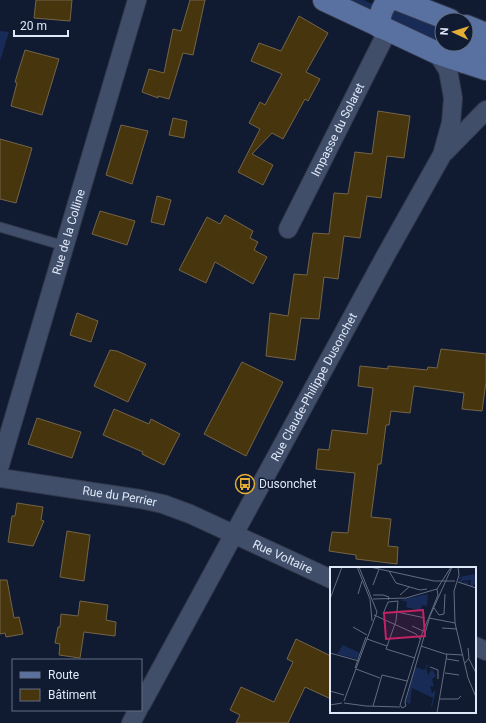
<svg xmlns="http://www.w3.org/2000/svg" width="486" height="723" viewBox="0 0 486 723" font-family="Roboto,sans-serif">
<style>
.green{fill:#172b56}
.building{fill:#47350d;stroke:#746447}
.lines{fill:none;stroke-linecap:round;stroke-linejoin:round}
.lane-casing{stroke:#32374a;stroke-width:11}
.street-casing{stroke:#32374a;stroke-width:20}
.primary-casing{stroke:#32374a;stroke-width:24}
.lane{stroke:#404e69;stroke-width:9}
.street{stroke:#404e69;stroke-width:18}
.primary{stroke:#5971a1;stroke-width:22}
.labels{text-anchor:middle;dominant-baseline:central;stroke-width:3;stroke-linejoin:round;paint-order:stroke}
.street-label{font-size:12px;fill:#dfe8f8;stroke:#101b32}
.poi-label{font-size:12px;fill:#dfe8f8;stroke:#101b32;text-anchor:start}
.inset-road{fill:none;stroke:#636d81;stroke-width:1}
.view{fill:#c32263;fill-opacity:0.15;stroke:#c32263;stroke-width:2}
.inset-edge{fill:none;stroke:#dfe8f8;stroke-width:2}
</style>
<rect width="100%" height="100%" fill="#101b32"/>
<g class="green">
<polygon points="340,0 363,0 375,5 372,15"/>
<path d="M393 9 439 27C439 33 438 37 433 40L391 24 389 12Z"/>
<polygon points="0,31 9,32 0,61"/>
</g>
<g class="building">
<polygon points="36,0 72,0 70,21 34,18"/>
<polygon points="190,0 205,0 193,55 183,53 169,99 158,96 158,98 142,92 149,69 164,73 173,29 181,31"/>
<polygon points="299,16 328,33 306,72 320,79 308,101 305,99 283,139 272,133 252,154 273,165 263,185 238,172 260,129 249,123 260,102 265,105 282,74 251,61 259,43 281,51"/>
<polygon points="25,50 59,59 42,115 11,106 17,83 15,82"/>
<polygon points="378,111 410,116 404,158 387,156 381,198 367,196 360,238 344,236 338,279 324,277 319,319 301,318 295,360 266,356 270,313 288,316 294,274 307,275 313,233 329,234 334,193 348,194 355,152 372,154"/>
<polygon points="173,118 187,121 184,138 169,135"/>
<polygon points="121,125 148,131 132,184 106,175"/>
<polygon points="0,139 32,148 16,203 0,199"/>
<polygon points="157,196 171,200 164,225 151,222"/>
<polygon points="100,211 135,221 127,245 92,234"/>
<polygon points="225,215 253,231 250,238 258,242 254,250 267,257 253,284 215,262 206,283 179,270 207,217 220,224"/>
<polygon points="77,313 98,321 91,342 70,335"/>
<polygon points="441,349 486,354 486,382 482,411 462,409 464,393 414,386 410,413 391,411 389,425 386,425 381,464 378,464 371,517 391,519 388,546 398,547 397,564 356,559 356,555 329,551 332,532 348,533 355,473 316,469 318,449 329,450 332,430 367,434 373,388 358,386 360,366 388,369 388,366 427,370 428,367 437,368"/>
<polygon points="110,350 117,351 146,364 128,402 94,386"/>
<polygon points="242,362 283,382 246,456 204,434"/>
<polygon points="114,409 149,424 151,419 180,434 164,465 142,454 143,452 103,435"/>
<polygon points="37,418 81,432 72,458 28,444"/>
<polygon points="17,503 43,507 41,520 44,521 33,546 8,542 12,516 15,516"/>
<polygon points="67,531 90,535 84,581 60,577"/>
<polygon points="0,580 7,580 14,618 19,617 23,634 6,637 5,633 0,634"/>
<polygon points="80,601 108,605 106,620 116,622 115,636 84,632 80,658 59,655 60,644 55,643 58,627 60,627 61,614 78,616"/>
<polygon points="296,639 331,656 331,699 305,687 288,723 236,723 240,715 230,710 241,687 274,702 293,662 287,659"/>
</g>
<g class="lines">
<defs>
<polyline id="lane" points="0,227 65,246"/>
<g id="street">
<polyline points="445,152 486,110"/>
<path id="s1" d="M288 229 388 30"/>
<path id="s2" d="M0 465 137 0"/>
<path id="s3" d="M0 478 140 499 163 504 190 514 331 579"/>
<polyline points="475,646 486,651"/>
<path id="s4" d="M141 705 387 253 442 155 451 123 453 98 448 70 437 53"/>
<polyline points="131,723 138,710"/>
</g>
<g id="primary">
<polyline points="324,0 437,53 486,69"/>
<polyline points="399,0 450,20"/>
<polyline points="466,26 486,34"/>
<path d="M380 27C379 16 381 8 389 0"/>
<polyline points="464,62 474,51 486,45"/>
</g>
</defs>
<use href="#lane" class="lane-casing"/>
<use href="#street" class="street-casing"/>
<use href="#primary" class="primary-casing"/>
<use href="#lane" class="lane"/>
<use href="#street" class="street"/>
<use href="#primary" class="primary"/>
</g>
<defs>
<symbol id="bus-ring" viewBox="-11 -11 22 22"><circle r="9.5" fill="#101b32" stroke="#e4ae35" stroke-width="1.5"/><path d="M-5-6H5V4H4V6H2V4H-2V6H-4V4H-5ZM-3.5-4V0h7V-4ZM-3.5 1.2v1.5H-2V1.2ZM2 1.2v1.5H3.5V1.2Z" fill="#e4ae35"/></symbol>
</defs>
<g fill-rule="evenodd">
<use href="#bus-ring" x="234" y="473" width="22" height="22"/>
</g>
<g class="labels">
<g class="street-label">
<text stroke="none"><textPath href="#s1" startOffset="111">Impasse du Solaret</textPath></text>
<text stroke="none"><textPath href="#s2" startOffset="243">Rue de la Colline</textPath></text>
<text stroke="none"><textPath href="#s4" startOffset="362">Rue Claude-Philippe Dusonchet</textPath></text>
<text stroke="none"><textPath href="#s3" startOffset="121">Rue du Perrier</textPath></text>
<text stroke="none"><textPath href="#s3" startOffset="296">Rue Voltaire</textPath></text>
</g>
<g class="poi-label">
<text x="259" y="484">Dusonchet</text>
</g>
</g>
<g transform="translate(330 567)">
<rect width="146" height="146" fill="#101b32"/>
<path d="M146 7V18L145 16 143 19 146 21 140 19 141 13 132 14 133 16 137 14 136 16 138 15V18L128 14 133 11 129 12V10ZM98 27 97 39 92 38 91 44 76 40 77 35 70 33ZM13 78 30 86 27 92 7 87ZM96 98 100 99 96 100 98 108 102 102 106 109 102 112 104 119H100L102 126 106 123 102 140 106 143 101 139 103 131 82 121 80 137 76 135 85 100 95 103Z" fill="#172b56"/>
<path class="inset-road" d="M27 0 40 32 42 54M40 0 104 14H125M121 0 107 22 108 28 92 67 70 138 72 141 76 139 75 135 100 49 122 0M128 0 129 8 124 24 125 56 138 111 146 130M59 4 66 16 90 23 97 22M128 15 146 21M43 18 49 2M28 27 32 14M43 28H53L59 30 58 33M70 28 79 20M0 32 12 0M43 32 76 31 107 22M104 41 109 48 114 47 115 27M67 45 95 51M53 47 58 35 68 34 66 54 56 82 85 91M44 48 86 67 90 72M99 51 125 56M82 59 93 64M23 60 37 68M112 61 127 62M37 72 57 79M91 79 115 87 133 88M0 86 29 94M117 92 129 94M139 92 146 106M135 96 139 91 138 81M100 100 108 103V112M25 101 36 70M26 102 50 111M115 106 129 108M0 124 14 128M110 132H128L131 129M14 134 47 45 29 0M14 136 36 139 70 140M0 138 12 136M43 139 52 108 77 114M107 146 117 87"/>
<path class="view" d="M93 43 95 69 56 72 54 46Z"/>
<rect width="146" height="146" class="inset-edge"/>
</g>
<rect x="12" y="659" width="130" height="52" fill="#101b32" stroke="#636d81"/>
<rect x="20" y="672" width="20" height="6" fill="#5971a1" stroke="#636d81"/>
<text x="48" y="679" font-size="12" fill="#dfe8f8">Route</text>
<rect x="20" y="689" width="20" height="12" fill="#47350d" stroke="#636d81"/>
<text x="48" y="699" font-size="12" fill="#dfe8f8">Bâtiment</text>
<g transform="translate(454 32) rotate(274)"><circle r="19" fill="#101b32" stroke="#636d81"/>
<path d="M0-3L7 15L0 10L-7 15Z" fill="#e4ae35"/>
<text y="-6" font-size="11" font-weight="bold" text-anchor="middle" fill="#dfe8f8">N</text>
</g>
<path d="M14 30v6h54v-6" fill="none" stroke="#dfe8f8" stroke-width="2"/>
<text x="20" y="30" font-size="12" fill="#dfe8f8" stroke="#101b32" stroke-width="3" paint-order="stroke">20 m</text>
</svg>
